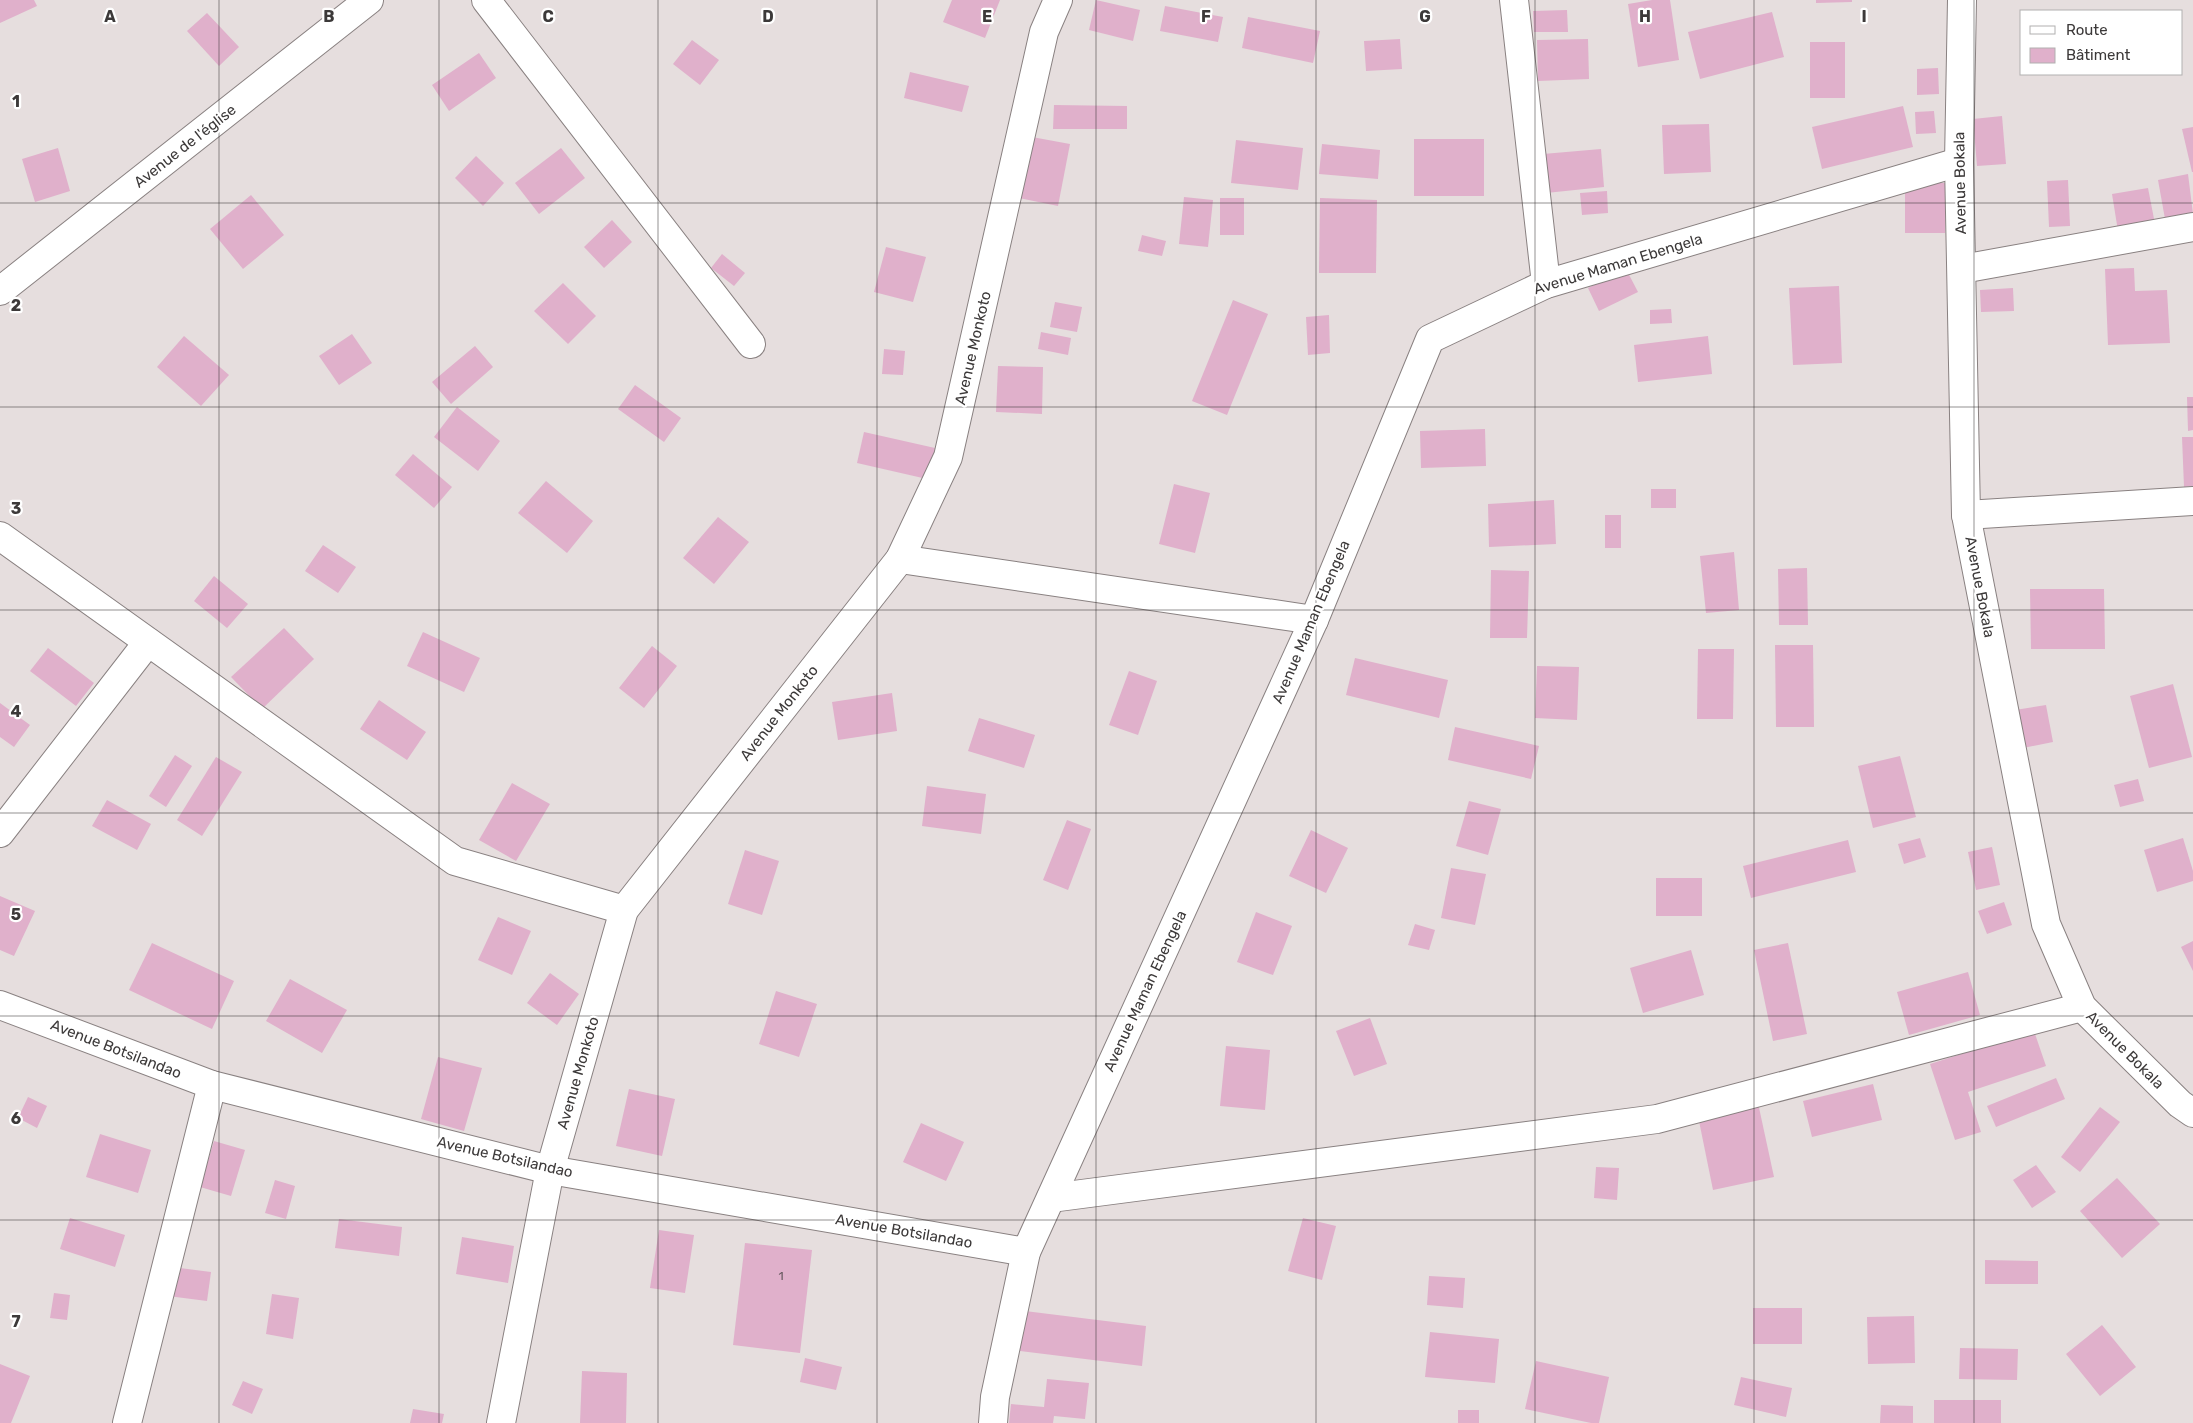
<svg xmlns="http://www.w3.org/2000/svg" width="2193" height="1423" viewBox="0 0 2193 1423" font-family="Rubik,sans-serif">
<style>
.building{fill:#e0b0cb}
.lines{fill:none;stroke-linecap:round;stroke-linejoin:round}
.street-casing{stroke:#898181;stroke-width:30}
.secondary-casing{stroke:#898181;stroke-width:30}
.street{stroke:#fff;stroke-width:28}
.secondary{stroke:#fff;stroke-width:28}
.grid{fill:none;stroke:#3c3939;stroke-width:1;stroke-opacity:0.55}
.labels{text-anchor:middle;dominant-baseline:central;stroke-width:4.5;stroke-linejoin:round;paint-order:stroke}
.number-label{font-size:12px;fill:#65575e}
.street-label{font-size:15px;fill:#3c3939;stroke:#fff}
.grid-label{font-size:16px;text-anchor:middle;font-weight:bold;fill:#3c3939;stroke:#fff;stroke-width:4.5;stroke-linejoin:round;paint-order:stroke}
</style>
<rect width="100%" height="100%" fill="#e6dede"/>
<g class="building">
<polygon points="0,0 34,0 37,6 0,23"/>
<polygon points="952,0 1000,0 985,38 943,22"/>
<polygon points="1096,0 1140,10 1133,41 1089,30"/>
<polygon points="1652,0 1670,0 1679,60 1638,67 1628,4"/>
<polygon points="1816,0 1852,0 1852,2 1816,3"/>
<polygon points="1165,6 1223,17 1218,42 1160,31"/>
<polygon points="1567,10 1568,32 1534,32 1533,11"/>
<polygon points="1772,12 1784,57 1700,79 1688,32"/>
<polygon points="207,13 239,47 219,66 187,31"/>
<polygon points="1248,17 1320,31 1313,63 1242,48"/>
<polygon points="1400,39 1402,69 1366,71 1364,41"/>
<polygon points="1588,39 1589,79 1538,81 1537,40"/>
<polygon points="692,40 719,60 700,85 673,64"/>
<rect x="1810" y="42" width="35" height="56"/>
<polygon points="479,53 496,78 449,111 432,85"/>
<polygon points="1938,68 1939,94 1917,95 1917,69"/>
<polygon points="910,72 969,86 962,112 904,98"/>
<polygon points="1054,105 1127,106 1127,129 1053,129"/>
<polygon points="1903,106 1913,147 1822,169 1812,127"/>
<polygon points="1934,111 1936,133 1916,134 1915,112"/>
<polygon points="2002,116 2006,164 1977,166 1973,119"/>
<polygon points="1709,124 1711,172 1664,174 1662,125"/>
<polygon points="2193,127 2193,172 2192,172 2182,129"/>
<polygon points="1032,137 1070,144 1058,206 1019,198"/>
<rect x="1414" y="139" width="70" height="57"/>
<polygon points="1236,140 1303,148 1298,190 1231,183"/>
<polygon points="1322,144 1380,150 1378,179 1319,174"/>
<polygon points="58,148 70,191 35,202 22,159"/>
<polygon points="561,148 585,178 539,214 515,183"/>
<polygon points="1601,149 1604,187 1546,193 1543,154"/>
<polygon points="476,156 504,183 483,206 455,178"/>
<polygon points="2188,174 2193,214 2165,219 2158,180"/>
<polygon points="2068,180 2070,226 2049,227 2047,181"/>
<polygon points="1905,183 1946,183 1945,233 1905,233"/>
<polygon points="2148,188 2155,224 2118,231 2112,194"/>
<polygon points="1607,191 1608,213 1582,215 1580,193"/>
<polygon points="251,195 284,235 243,269 210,229"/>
<polygon points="1184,197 1213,200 1208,247 1179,244"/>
<rect x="1220" y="198" width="24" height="37"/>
<polygon points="1320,198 1377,200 1376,273 1319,273"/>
<polygon points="612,220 632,242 604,268 584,247"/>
<polygon points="1142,235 1166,241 1162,256 1138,251"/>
<polygon points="886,247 926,257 913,302 874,292"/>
<polygon points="722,254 745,273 734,286 711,268"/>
<polygon points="2134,268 2135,291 2167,290 2170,343 2108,345 2105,269"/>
<polygon points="1626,269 1638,292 1599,311 1588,288"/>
<polygon points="563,283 596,316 568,344 534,311"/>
<polygon points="1839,286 1842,363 1793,365 1789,288"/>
<polygon points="2013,288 2014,311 1981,312 1980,290"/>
<polygon points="1233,300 1268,314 1227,415 1192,401"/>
<polygon points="1055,302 1082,307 1077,332 1050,327"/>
<polygon points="1671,309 1672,323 1650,324 1650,310"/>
<polygon points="1329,315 1330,353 1308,355 1306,317"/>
<polygon points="1041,332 1071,338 1068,355 1038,349"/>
<polygon points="352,334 372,363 339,385 319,356"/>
<polygon points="184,336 229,375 201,406 157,367"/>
<polygon points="1708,336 1712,374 1638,382 1634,345"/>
<polygon points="475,346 493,367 451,404 432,382"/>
<polygon points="884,349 905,351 903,375 882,374"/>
<polygon points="998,366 1043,367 1042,414 996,412"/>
<polygon points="635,385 681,418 664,442 618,409"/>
<polygon points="2187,397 2193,397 2193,430 2188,431"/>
<polygon points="457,407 500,441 478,471 434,437"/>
<polygon points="1485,429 1486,466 1421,468 1420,431"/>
<polygon points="864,432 935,448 927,479 857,463"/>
<polygon points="2182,437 2193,437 2193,486 2184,487"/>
<polygon points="413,454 452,487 434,508 395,475"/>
<polygon points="546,481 593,521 567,553 518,513"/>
<polygon points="1174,484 1210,493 1195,553 1159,544"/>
<rect x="1651" y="489" width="25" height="19"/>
<polygon points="1554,500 1556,544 1489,547 1488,504"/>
<rect x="1605" y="515" width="16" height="33"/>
<polygon points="718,517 749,542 714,584 683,558"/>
<polygon points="323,545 356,567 338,593 305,571"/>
<polygon points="1734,552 1739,610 1706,613 1700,556"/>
<polygon points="1807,568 1808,625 1779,625 1778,569"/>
<polygon points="1491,570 1529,571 1527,638 1490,638"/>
<polygon points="214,576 248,604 227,628 194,601"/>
<polygon points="2030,589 2104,589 2105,649 2031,649"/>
<polygon points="284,628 314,659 262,709 231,677"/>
<polygon points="423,632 480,658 464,692 407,666"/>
<polygon points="1775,645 1813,645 1814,727 1776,727"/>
<polygon points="652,646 677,666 644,708 619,688"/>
<polygon points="48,648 94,683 76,706 30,671"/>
<polygon points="1698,649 1734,649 1733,719 1697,719"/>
<polygon points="1355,658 1448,680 1439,718 1346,695"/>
<polygon points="1537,666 1579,667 1577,720 1535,718"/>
<polygon points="1129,671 1157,681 1138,735 1109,725"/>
<polygon points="2173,684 2192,757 2149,768 2130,696"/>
<polygon points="892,693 897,731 838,740 832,702"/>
<polygon points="379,700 426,732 407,760 360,729"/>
<polygon points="0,703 30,725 14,747 0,737"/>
<polygon points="2046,705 2053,742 2023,748 2015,710"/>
<polygon points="979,718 1035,735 1024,768 968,751"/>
<polygon points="1455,727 1539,746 1531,779 1448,760"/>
<polygon points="175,755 192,766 166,807 149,796"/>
<polygon points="1900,756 1916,817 1873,828 1858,766"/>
<polygon points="216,757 242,772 202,836 177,820"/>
<polygon points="2138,779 2144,801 2120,807 2114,785"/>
<polygon points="512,783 550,804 516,861 479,840"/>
<polygon points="927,786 986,794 981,834 922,826"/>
<polygon points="107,800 151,824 137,850 92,826"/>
<polygon points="1469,801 1501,809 1488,855 1456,846"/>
<polygon points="1067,820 1091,829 1068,890 1043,880"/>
<polygon points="1311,830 1348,848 1326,893 1289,876"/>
<polygon points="1920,838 1926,857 1904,864 1898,844"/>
<polygon points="2183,838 2193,871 2193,881 2157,892 2144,850"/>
<polygon points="1848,840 1856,872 1751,898 1743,866"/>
<polygon points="1992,847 2000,885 1976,890 1968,852"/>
<polygon points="745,850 779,861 762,915 728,904"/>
<polygon points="1451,868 1486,874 1475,925 1441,918"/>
<rect x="1656" y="878" width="46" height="38"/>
<polygon points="0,896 35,911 14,956 0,950"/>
<polygon points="2004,902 2012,925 1987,934 1978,911"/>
<polygon points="1256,912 1292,926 1273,975 1237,962"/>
<polygon points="498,917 531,931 512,975 478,960"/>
<polygon points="1415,924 1435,930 1429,950 1408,945"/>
<polygon points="2193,941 2193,971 2181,947"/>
<polygon points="152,943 234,981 212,1029 129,990"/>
<polygon points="1788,943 1807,1034 1773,1041 1754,950"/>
<polygon points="1691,950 1704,995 1643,1013 1630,968"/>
<polygon points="1968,972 1980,1015 1909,1035 1897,992"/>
<polygon points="550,973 579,994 557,1025 527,1003"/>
<polygon points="290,979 347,1010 322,1053 266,1021"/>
<polygon points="776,991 817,1004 799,1057 759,1044"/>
<polygon points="1370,1018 1387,1064 1354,1076 1336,1031"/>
<polygon points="2034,1031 2046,1066 1968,1092 1981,1132 1955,1140 1930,1064"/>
<polygon points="1226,1046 1270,1050 1265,1110 1220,1106"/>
<polygon points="438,1057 482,1068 464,1131 421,1119"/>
<polygon points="2056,1078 2065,1099 1996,1127 1987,1106"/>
<polygon points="1873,1084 1882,1120 1812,1137 1803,1101"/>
<polygon points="629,1089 675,1099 662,1156 616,1146"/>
<polygon points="28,1097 47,1106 37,1128 18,1118"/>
<polygon points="1758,1103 1774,1177 1713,1190 1698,1116"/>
<polygon points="2100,1107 2120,1122 2080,1172 2061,1157"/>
<polygon points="921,1123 964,1142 946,1181 903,1162"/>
<polygon points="100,1134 151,1150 138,1193 86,1177"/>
<polygon points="214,1141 245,1150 231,1196 200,1187"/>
<polygon points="2036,1165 2056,1192 2032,1208 2013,1180"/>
<polygon points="1596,1167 1619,1168 1617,1200 1594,1198"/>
<polygon points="2117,1178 2160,1224 2122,1258 2080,1211"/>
<polygon points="275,1180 295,1186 286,1219 265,1213"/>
<polygon points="70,1218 125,1235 115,1267 60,1249"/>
<polygon points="1303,1218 1336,1226 1322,1280 1288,1271"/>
<polygon points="339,1219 402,1227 399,1256 335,1248"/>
<polygon points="659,1230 694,1235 685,1293 650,1288"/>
<polygon points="462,1237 514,1246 508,1283 456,1274"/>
<polygon points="745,1243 812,1250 800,1353 733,1345"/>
<polygon points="1985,1260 2038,1261 2038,1284 1985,1284"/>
<polygon points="172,1267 211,1272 207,1301 168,1296"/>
<polygon points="1429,1276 1465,1278 1463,1308 1427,1305"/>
<polygon points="54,1293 70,1295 67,1320 50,1318"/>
<polygon points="272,1294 299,1298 293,1339 266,1334"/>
<rect x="1753" y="1308" width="49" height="36"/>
<polygon points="1025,1311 1146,1326 1142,1366 1020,1351"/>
<polygon points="1914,1316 1915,1363 1868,1364 1867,1317"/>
<polygon points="2102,1325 2136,1367 2100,1396 2066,1354"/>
<polygon points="1430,1332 1499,1339 1495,1383 1425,1377"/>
<polygon points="1960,1348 2018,1349 2017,1380 1959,1379"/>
<polygon points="805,1358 842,1367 836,1390 800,1382"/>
<polygon points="1536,1361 1609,1377 1599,1423 1591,1423 1525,1409"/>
<polygon points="0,1364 30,1376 11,1423 0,1423"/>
<polygon points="582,1371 627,1373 626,1423 580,1423"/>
<polygon points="1741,1377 1792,1388 1786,1417 1734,1405"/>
<polygon points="1047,1379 1089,1383 1085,1419 1054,1416 1053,1423 1009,1423 1011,1404 1044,1407"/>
<polygon points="243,1381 263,1389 252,1414 232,1405"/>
<rect x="1934" y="1400" width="67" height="23"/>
<polygon points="1881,1405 1913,1406 1913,1423 1880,1423"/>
<polygon points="413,1409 444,1414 442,1423 410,1423"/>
<rect x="1458" y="1410" width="21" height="13"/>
</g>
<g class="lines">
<defs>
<g id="street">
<polyline points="486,0 751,344"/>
<polyline points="1514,0 1546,284"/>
<polyline points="1962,269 2193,227"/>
<polyline points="0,291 369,0"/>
<polyline points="1966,515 2193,501"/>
<polyline points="0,536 455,861 624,910"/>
<polyline points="900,559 1314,620"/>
<polyline points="0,833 148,642"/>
<polyline points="0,1005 212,1085 550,1170 1026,1252"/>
<polyline points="1051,1198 1657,1119 2082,1007"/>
<polyline points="127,1423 212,1085"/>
<polyline points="501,1423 550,1170 624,910 900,559 948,457 1044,32 1058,0"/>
<polyline points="993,1423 995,1397 1026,1252 1314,620 1430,339 1546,284 1959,162"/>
</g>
<polyline id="secondary" points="1962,0 1959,162 1966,515 2046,924 2082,1007 2180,1104 2193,1113"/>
</defs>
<use href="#street" class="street-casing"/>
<use href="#secondary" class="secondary-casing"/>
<use href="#street" class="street"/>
<use href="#secondary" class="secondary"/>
</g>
<path class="grid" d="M219 0V1423M439 0V1423M658 0V1423M877 0V1423M1096 0V1423M1316 0V1423M1535 0V1423M1754 0V1423M1974 0V1423M0 203H2193M0 407H2193M0 610H2193M0 813H2193M0 1016H2193M0 1220H2193"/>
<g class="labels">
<g class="number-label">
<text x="781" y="1276">1</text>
</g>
<g class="street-label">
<text transform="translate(185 146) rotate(-38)">Avenue de l'église</text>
<text transform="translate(1960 183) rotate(-91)">Avenue Bokala</text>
<text transform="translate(1618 264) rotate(-17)">Avenue Maman Ebengela</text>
<text transform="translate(973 348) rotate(-77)">Avenue Monkoto</text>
<text transform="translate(1980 587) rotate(79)">Avenue Bokala</text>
<text transform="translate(1311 622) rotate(-67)">Avenue Maman Ebengela</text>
<text transform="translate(779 713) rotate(-52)">Avenue Monkoto</text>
<text transform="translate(1145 991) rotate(-65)">Avenue Maman Ebengela</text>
<text transform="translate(116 1049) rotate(21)">Avenue Botsilandao</text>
<text transform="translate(2125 1050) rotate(45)">Avenue Bokala</text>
<text transform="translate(578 1073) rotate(-74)">Avenue Monkoto</text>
<text transform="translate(505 1157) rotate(13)">Avenue Botsilandao</text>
<text transform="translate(904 1231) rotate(10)">Avenue Botsilandao</text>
</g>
</g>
<g class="grid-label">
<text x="110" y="22">A</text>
<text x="329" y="22">B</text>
<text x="548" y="22">C</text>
<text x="768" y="22">D</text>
<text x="987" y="22">E</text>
<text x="1206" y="22">F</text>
<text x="1425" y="22">G</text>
<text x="1645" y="22">H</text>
<text x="1864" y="22">I</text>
<text x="16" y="107">1</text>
<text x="16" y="311">2</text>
<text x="16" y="514">3</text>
<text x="16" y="717">4</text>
<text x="16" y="920">5</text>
<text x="16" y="1124">6</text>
<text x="16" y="1327">7</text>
</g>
<rect x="2020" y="10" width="162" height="65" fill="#ffffff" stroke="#b1b0b0"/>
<rect x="2030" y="26" width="25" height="8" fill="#ffffff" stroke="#b1b0b0"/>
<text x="2066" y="35" font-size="15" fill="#3c3939">Route</text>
<rect x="2030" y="48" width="25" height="15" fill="#e0b0cb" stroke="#b1b0b0"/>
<text x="2066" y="60" font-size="15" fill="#3c3939">Bâtiment</text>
</svg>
